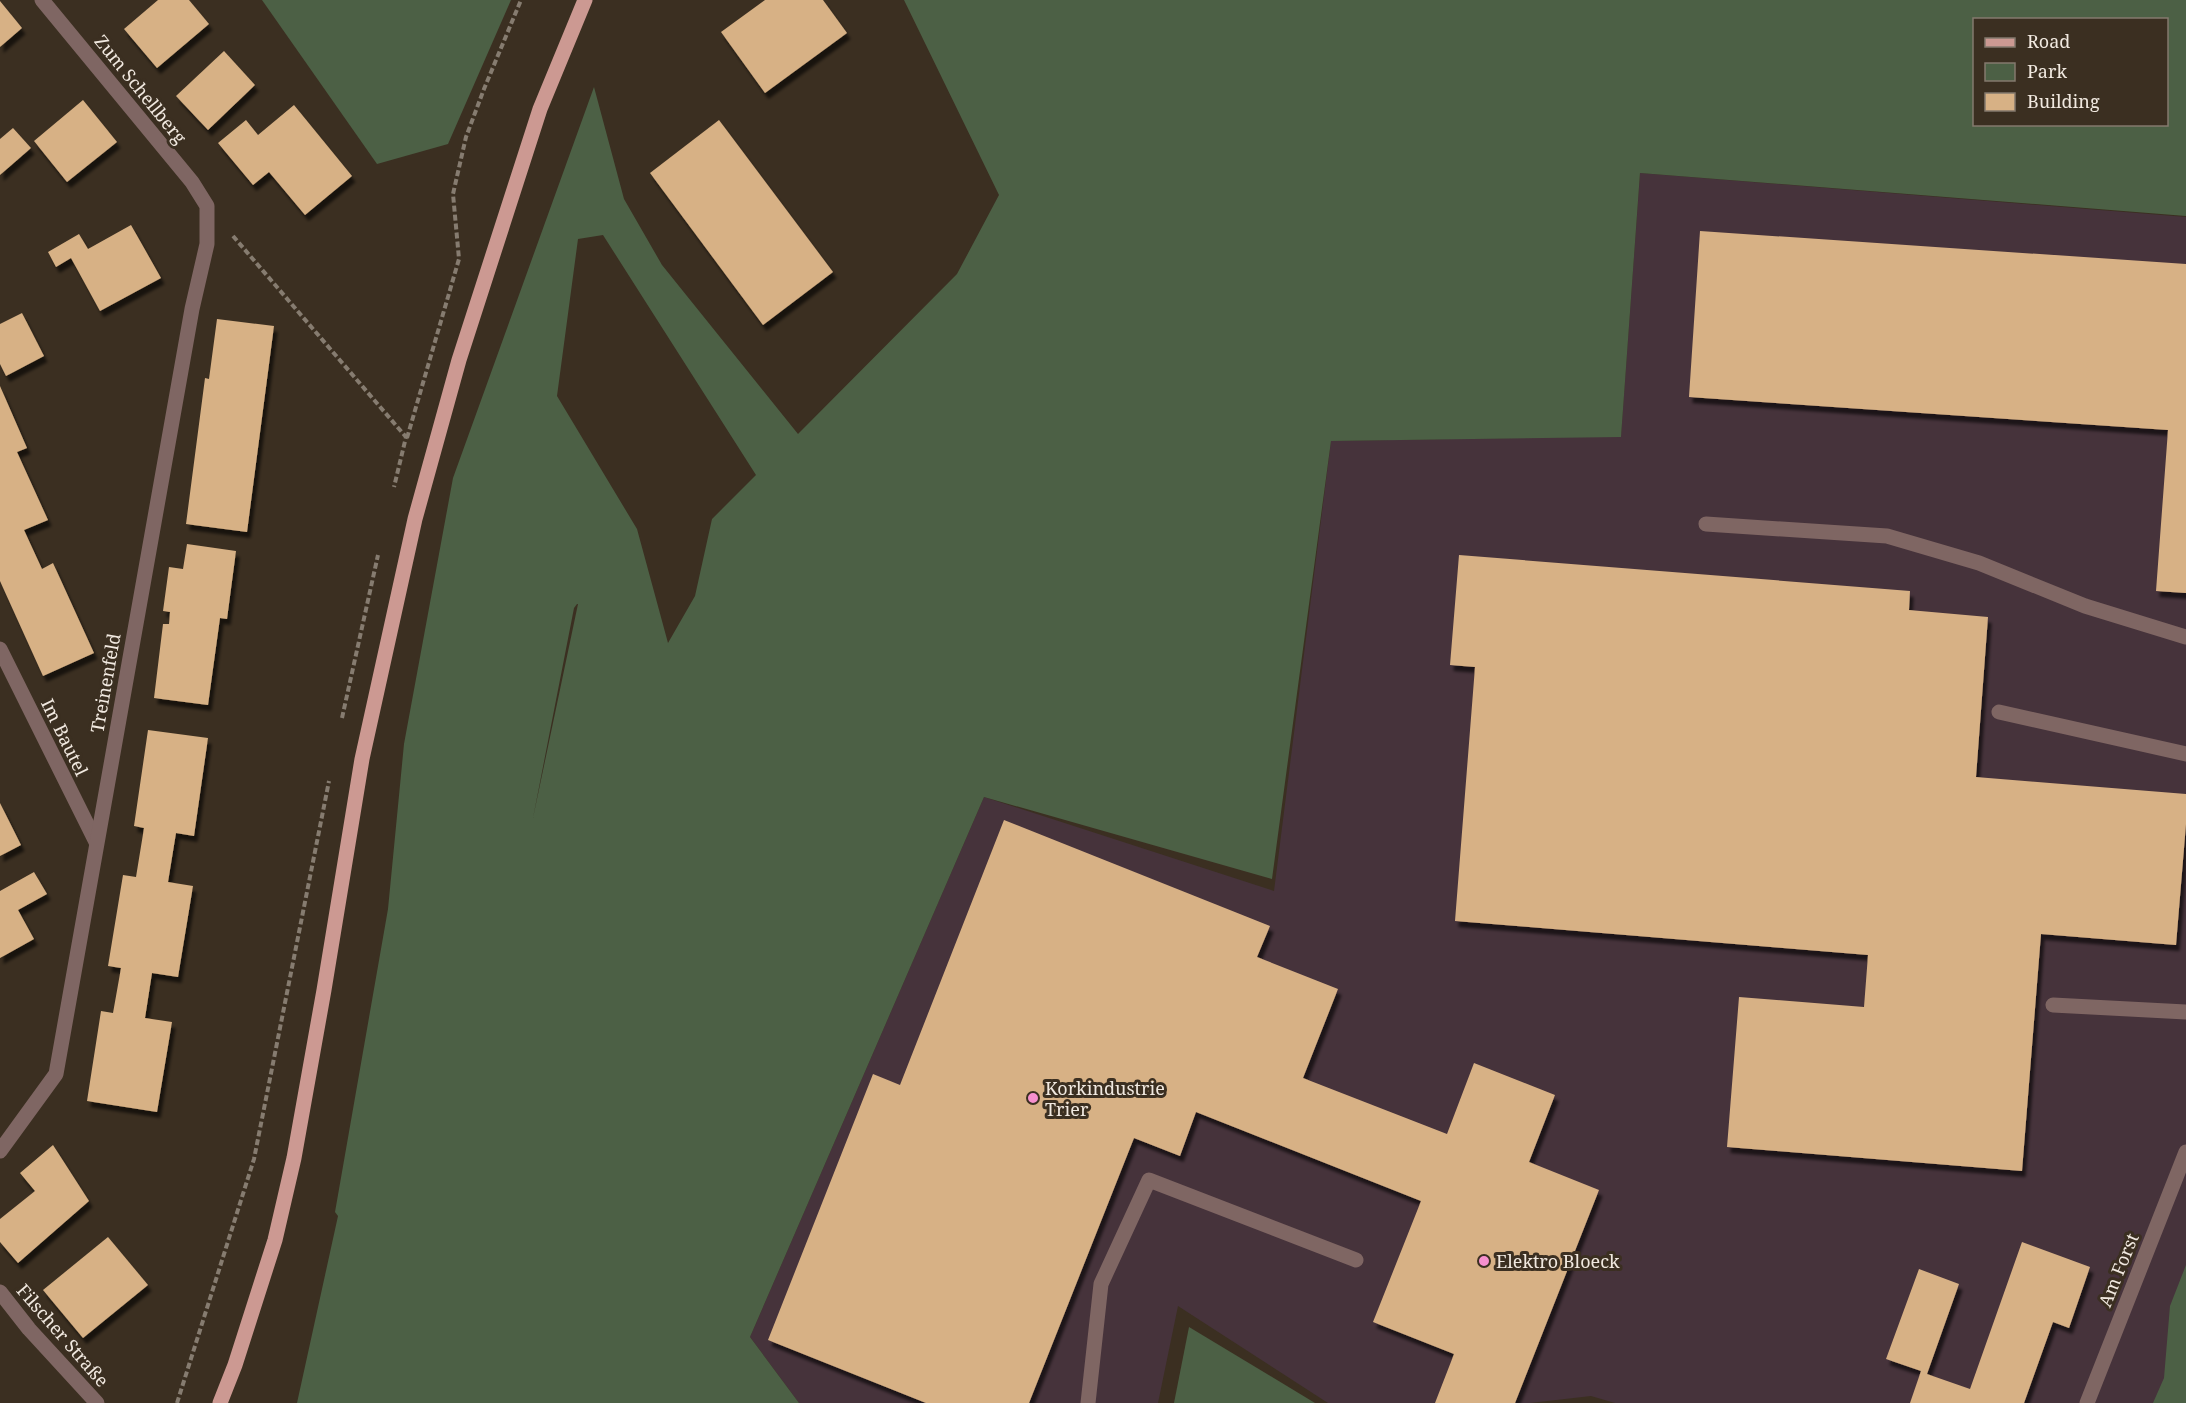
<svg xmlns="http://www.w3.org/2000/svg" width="2186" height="1403" viewBox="0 0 2186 1403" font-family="'Noto Serif',serif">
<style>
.industrial{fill:#46333b}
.green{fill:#4c6045;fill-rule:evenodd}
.building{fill:#d7b185;filter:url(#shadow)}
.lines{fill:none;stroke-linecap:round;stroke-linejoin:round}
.path{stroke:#867c70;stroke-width:4;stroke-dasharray:6 3;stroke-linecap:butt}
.minor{stroke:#7f6663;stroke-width:15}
.major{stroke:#cc9992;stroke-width:15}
.poi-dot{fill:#f790ce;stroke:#3b2f21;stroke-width:2}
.labels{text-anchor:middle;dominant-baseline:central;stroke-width:6;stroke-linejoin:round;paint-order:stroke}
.street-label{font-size:18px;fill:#f1e9e0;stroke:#3b2f21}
.poi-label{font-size:18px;fill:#f1e9e0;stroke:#3b2f21;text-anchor:start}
</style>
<defs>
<filter id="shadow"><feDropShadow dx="3.5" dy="6" stdDeviation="1.5" flood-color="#0009"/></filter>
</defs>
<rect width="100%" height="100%" fill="#3b2f21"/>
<polygon class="industrial" points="1640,173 2186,217 2186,1403 1615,1403 1591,1396 1530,1403 1328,1403 1178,1306 1158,1403 799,1403 750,1337 984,797 1274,891 1331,441 1621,436"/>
<g class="green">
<polygon points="262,0 511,0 448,144 377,164"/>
<path d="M904 0H2186V216L1640 173 1621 437 1331 441 1272 879 984 797 750 1337 799 1403H297L338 1216 335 1212 388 909 404 744 453 478 594 87 624 199 662 265 798 434 957 274 999 195ZM1974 20H2166V124H1974ZM603 235 756 475 712 519 695 596 668 643 637 529 557 396 578 239ZM577 604H578L533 818 574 608Z"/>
<polygon points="2186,1265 2186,1403 2153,1403 2164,1378 2170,1306"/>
<polygon points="1189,1327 1315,1403 1174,1403"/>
</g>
<g class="building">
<polygon points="158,0 189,0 209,24 157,68 124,29"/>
<polygon points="765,0 823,0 847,33 765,93 721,32"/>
<polygon points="0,1 22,28 0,47"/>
<polygon points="224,51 255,85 208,130 176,96"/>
<polygon points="83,100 117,142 67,182 34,141"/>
<polygon points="294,105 352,176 305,215 269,172 253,185 218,143 246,120 258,135"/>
<polygon points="719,120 833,272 763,325 650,173"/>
<polygon points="13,128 31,148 0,175 0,139"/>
<polygon points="131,225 161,278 100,311 71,258 56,267 48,252 79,234 88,249"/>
<polygon points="1700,231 2186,264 2186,593 2156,591 2168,430 1689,397"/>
<polygon points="22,313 44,356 6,376 0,364 0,324"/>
<polygon points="217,319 274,326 247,532 186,524 205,378 209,379"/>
<polygon points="0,386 27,448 17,452 48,520 24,530 42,569 53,563 94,653 43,676 0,581"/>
<polygon points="187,544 236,551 227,619 220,618 208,705 154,698 163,624 169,624 170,612 163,611 169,567 183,569"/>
<polygon points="1459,555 1910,591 1909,610 1988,617 1976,777 2186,794 2186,824 2176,945 2041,934 2022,1171 1727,1147 1739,997 1864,1007 1868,955 1455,921 1475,667 1450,665"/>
<polygon points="148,730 208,738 194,836 176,833 168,882 193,886 178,977 152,973 145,1018 172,1022 157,1112 87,1101 101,1011 113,1013 121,968 108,966 123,875 136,877 144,828 134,826"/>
<polygon points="0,803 21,845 0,856"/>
<polygon points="1004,820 1270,926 1257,957 1338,989 1303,1078 1447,1134 1474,1063 1555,1095 1529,1162 1599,1190 1515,1403 1435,1403 1454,1354 1373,1322 1421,1201 1196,1112 1180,1156 1134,1138 1029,1403 926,1403 768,1340 873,1074 900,1085"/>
<polygon points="34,872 47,894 18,910 34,939 0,958 0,891"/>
<polygon points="53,1145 89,1201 18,1263 0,1242 0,1219 35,1191 20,1173"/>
<polygon points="108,1237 148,1285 83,1338 43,1290"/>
<polygon points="2022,1242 2090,1267 2069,1328 2053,1322 2024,1403 1910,1403 1921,1371 1886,1359 1919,1269 1959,1284 1927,1374 1970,1389"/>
</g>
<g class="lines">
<g class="path">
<polyline points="233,236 406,437 394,487"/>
<polyline points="407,438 459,259 453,194 466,137 484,89 521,0"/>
<polyline points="342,718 378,555"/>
<polyline points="177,1403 254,1159 329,781"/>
</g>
<g class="minor">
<polyline points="1706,524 1887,536 1979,563 2085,606 2186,637"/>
<polyline points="0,649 96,842"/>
<polyline points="1999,712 2186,754"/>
<polyline points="2053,1005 2186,1012"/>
<polyline points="0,1151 56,1074 192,309 207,244 207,206 192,182 42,0"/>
<polyline points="0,1292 29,1329 97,1403"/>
<polyline points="1088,1403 1101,1284 1149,1180 1356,1260"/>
<polyline points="2087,1403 2186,1152"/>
</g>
<polyline class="major" points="220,1403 235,1365 275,1240 294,1158 324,990 362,759 415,519 459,360 540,109 585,0"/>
</g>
<g class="poi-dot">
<circle cx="1033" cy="1098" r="6"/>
<circle cx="1484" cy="1261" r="6"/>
</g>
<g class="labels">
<g class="street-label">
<text transform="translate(141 89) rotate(51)">Zum Schellberg</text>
<text transform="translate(105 683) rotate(-80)">Treinenfeld</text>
<text transform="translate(65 737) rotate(64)">Im Bautel</text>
<text transform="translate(2118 1270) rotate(-68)">Am Forst</text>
<text transform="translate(63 1335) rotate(49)">Filscher Straße</text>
</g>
<g class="poi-label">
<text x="1045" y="1088">Korkindustrie<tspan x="1045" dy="21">Trier</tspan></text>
<text x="1496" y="1261">Elektro Bloeck</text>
</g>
</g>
<rect x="1973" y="18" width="195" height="108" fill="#3b2f21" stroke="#84796d" stroke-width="1.5"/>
<rect x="1985" y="38" width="30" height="9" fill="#cc9992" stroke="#84796d" stroke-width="1.5"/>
<text x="2027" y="48" font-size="18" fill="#f1e9e0">Road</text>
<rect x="1985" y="63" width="30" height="18" fill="#4c6045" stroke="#84796d" stroke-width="1.5"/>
<text x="2027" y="78" font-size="18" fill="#f1e9e0">Park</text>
<rect x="1985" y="93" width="30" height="18" fill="#d7b185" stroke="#84796d" stroke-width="1.5"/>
<text x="2027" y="108" font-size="18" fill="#f1e9e0">Building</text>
</svg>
